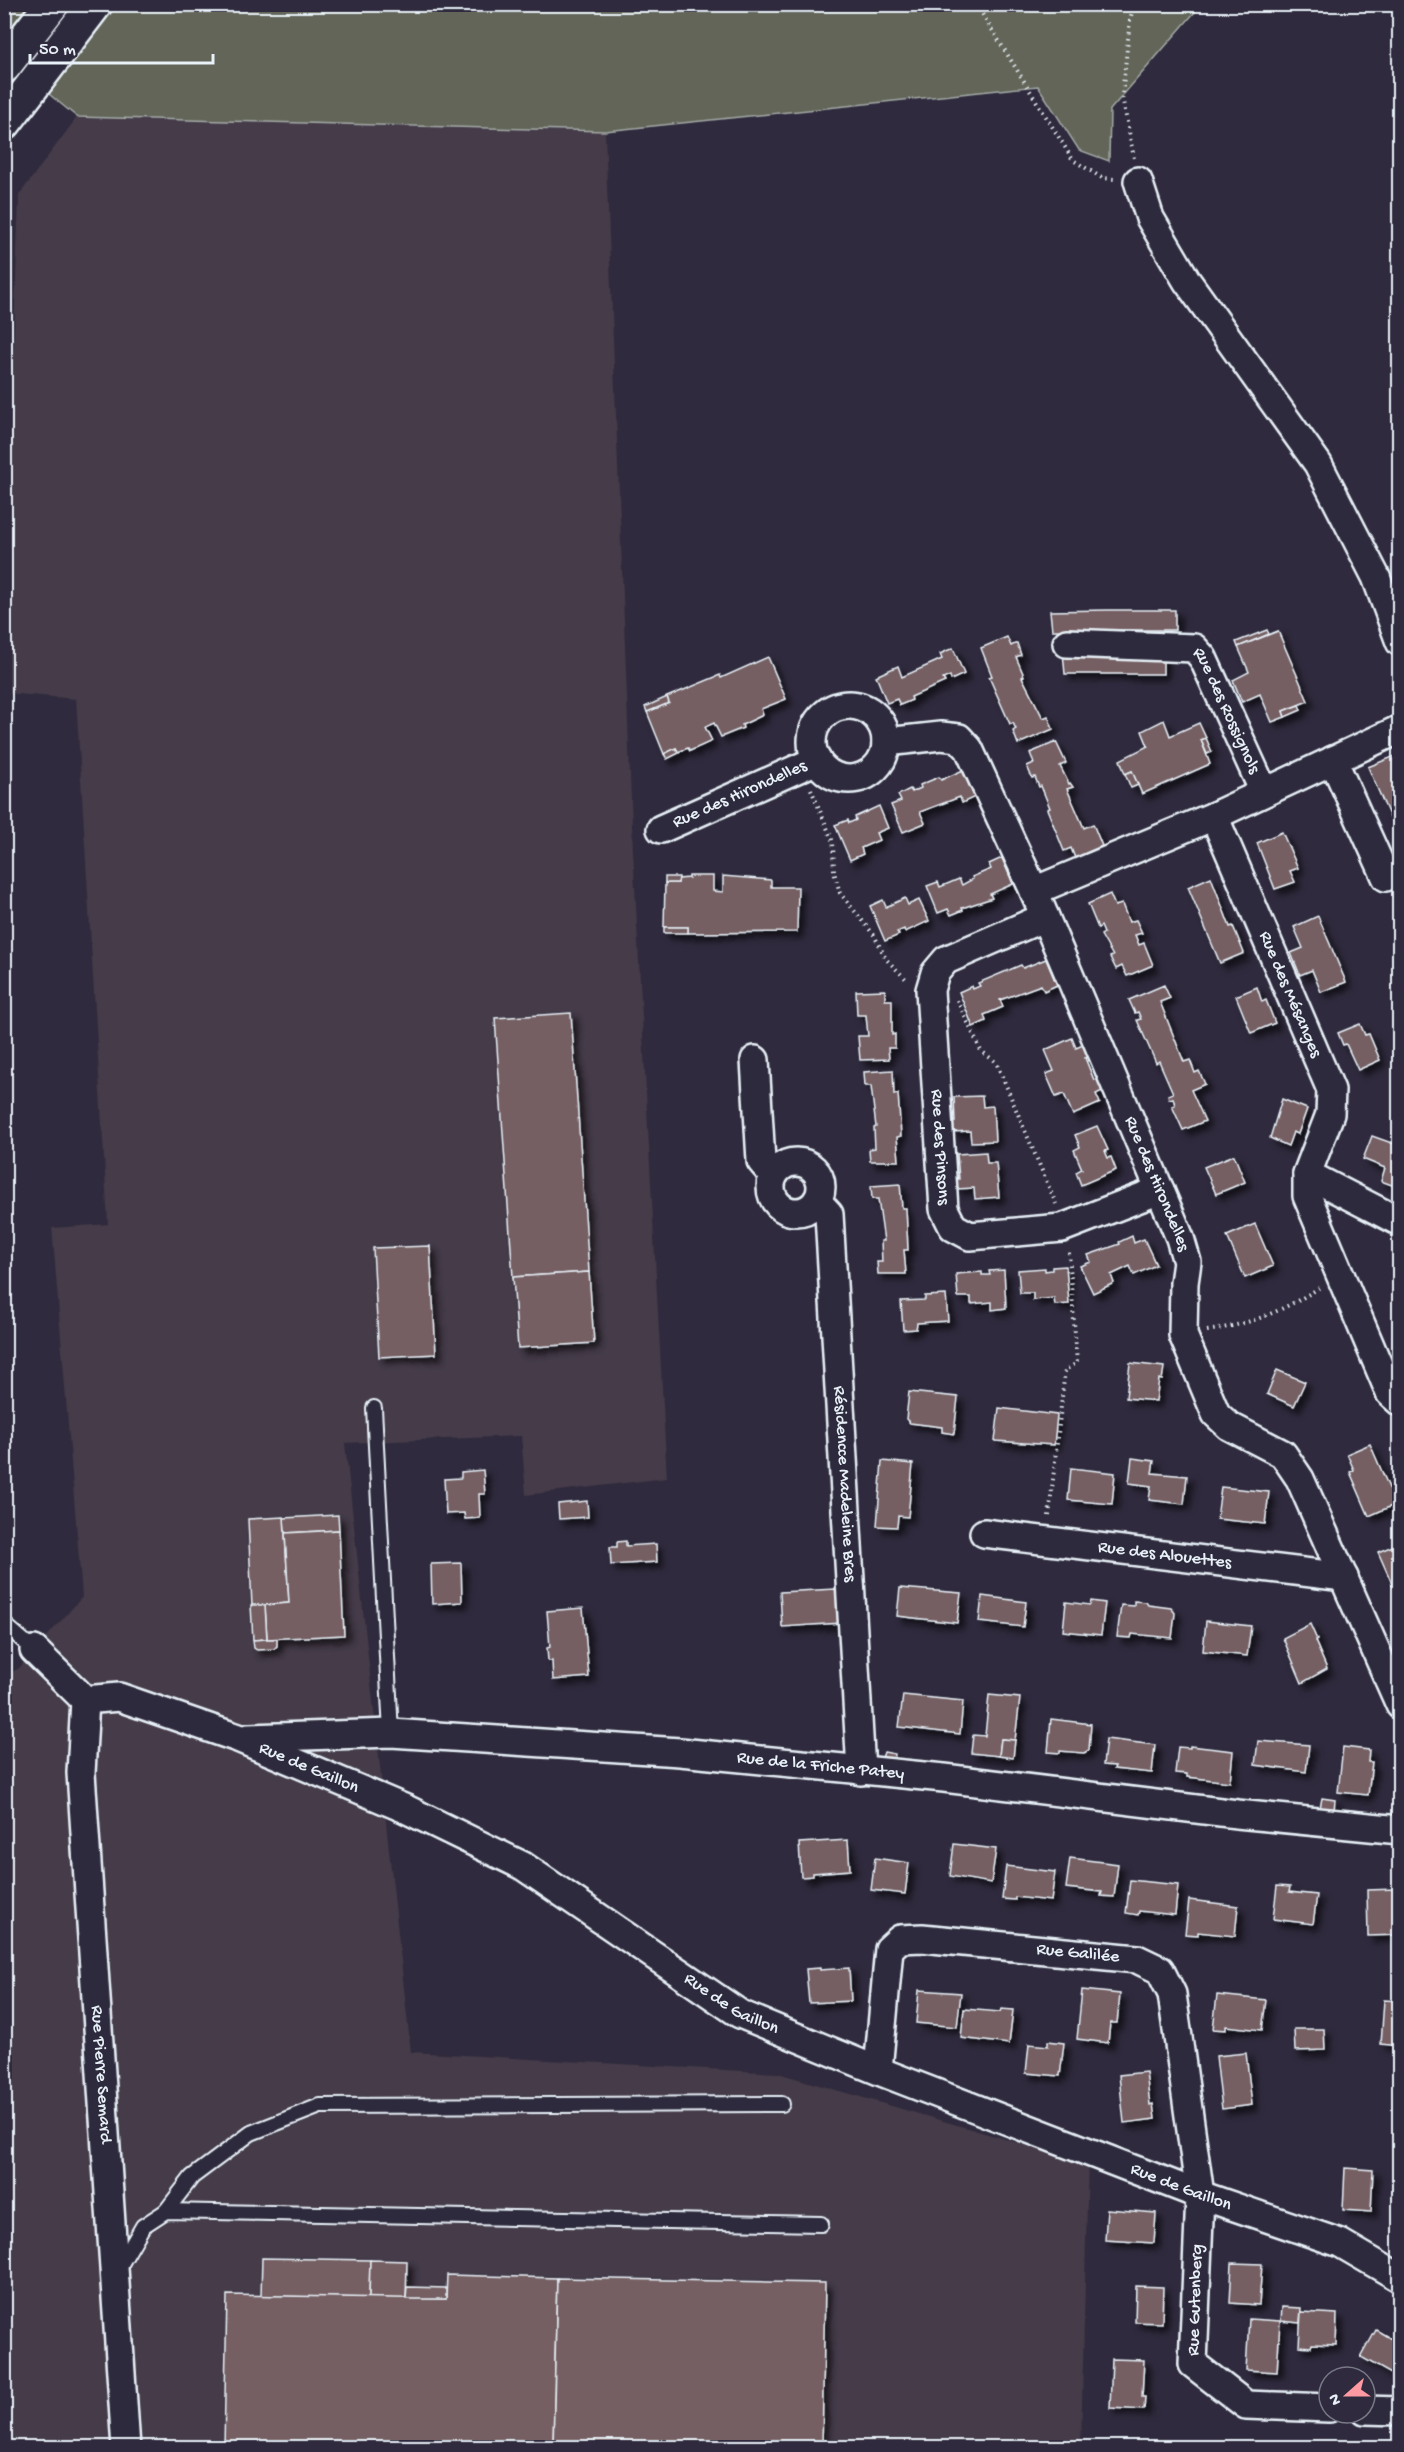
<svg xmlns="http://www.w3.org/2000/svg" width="1404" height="2452" viewBox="0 0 1404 2452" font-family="'Gochi Hand',sans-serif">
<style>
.built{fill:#443a48}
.green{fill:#626558;stroke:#a5aba8;stroke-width:1.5}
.building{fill:#745e62;stroke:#e8f1f8;stroke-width:1.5;filter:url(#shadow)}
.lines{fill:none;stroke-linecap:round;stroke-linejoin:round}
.service-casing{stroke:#e8f1f8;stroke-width:18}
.minor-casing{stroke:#e8f1f8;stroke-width:32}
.trunk-casing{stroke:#e8f1f8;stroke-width:38}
.path{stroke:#e8f1f8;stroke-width:4;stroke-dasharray:1.5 4.5;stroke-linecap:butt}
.service{stroke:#2f2a3d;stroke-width:14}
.minor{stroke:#2f2a3d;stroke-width:27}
.trunk{stroke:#2f2a3d;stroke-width:33}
.labels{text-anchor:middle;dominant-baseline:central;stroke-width:4.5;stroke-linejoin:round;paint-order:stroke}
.street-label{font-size:18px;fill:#e8f1f8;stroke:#2f2a3d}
</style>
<defs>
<filter id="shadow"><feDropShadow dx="5.5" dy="5.5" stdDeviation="3" flood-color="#0009"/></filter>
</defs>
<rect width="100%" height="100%" fill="#2f2a3d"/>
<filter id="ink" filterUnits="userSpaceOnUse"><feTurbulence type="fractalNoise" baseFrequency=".0167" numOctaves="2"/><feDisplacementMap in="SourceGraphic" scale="12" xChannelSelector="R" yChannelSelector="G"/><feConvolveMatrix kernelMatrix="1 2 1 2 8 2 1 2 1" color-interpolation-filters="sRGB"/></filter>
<g filter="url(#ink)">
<polygon class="built" points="77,117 605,131 633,849 667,1478 526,1495 521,1436 345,1443 411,2052 778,2073 1088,2163 1081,2447 5,2447 4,1676 19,1668 82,1597 52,1228 108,1224 76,699 5,693 5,575 19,195"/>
<polygon class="green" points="4,5 1201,5 1110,110 1109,161 1079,150 1038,86 605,131 77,117 5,58"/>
<g class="building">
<polygon points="1108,610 1175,610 1175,630 1052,630 1050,611"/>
<polygon points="1267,630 1269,634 1238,647 1236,642"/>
<polygon points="1278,631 1308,701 1283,711 1285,717 1272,722 1260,694 1242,702 1233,680 1249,672 1238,647"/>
<polygon points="1007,637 1011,646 1017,643 1021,655 1016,657 1024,676 1022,677 1043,718 1048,716 1053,729 1018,744 1013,731 1016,729 1013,723 1010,724 989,677 992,676 981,648"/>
<polygon points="953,648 964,674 951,680 950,676 943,679 945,682 911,697 912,700 900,705 897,699 887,703 876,676 898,666 902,677 942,659 940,654"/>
<polygon points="1063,652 1163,653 1163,674 1065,674"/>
<polygon points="768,657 786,699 761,709 763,715 742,725 743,728 721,737 714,723 705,727 712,741 690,751 688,748 678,752 676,748 664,754 647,712 669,703 667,697 720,675 721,678"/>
<polygon points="667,697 669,703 647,712 645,707"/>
<polygon points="1299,705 1301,710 1285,717 1283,711"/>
<polygon points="1164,720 1170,736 1199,723 1206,738 1201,740 1210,764 1142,794 1132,771 1125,774 1120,760 1148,746 1142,731"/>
<polygon points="1206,738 1212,752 1207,754 1201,740"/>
<polygon points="1056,742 1066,763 1060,766 1069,784 1070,783 1073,787 1067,789 1084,828 1093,824 1102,846 1075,858 1071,848 1064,851 1047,809 1050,808 1041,786 1039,787 1035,777 1032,778 1027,766 1034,763 1030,753"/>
<polygon points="676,748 679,753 667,759 664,754"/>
<polygon points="1400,754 1400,826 1397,820 1392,822 1368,767"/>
<polygon points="963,770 975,797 962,803 960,797 920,812 925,823 903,832 891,805 901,801 898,795 910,789 912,792 921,788 920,785 939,777 941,780"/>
<polygon points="1132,771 1138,785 1131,788 1125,774"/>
<polygon points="879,806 888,828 876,833 879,840 861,848 863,854 850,860 835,825 848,820 849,823 856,820 855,817"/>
<polygon points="1282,832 1298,868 1290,871 1295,882 1275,889 1257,843"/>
<polygon points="1002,858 1013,884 990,894 992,898 962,908 963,910 951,915 948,909 938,913 927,886 938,882 940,887 959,879 962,885 973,879 972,877 991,869 989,864"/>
<polygon points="689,876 713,876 713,891 723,892 723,876 771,880 771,887 798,887 797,932 688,933 688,927 664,927 665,883 678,883 678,879 689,878"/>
<polygon points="665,877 679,877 678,883 665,883"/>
<polygon points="1211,877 1230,927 1233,926 1244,953 1220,963 1188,887"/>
<polygon points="1110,894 1115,906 1122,904 1129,922 1136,920 1142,933 1135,935 1139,945 1144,943 1153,965 1127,976 1122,966 1116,969 1110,957 1113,956 1101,935 1104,933 1101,926 1098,928 1088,904"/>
<polygon points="905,898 908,905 919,900 929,921 905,932 904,929 897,932 899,935 885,941 870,906 883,900 886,907"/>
<polygon points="1318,916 1346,982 1321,992 1312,970 1300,975 1291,953 1303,948 1294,927"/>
<rect x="664" y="927" width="24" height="6"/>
<polygon points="1046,959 1057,985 1044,991 1041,985 1000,1000 1003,1007 984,1015 986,1021 973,1027 959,992 972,986 973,989 980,986 978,983 1021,965 1023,968"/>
<polygon points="1164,985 1170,998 1160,1002 1184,1062 1190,1060 1195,1073 1199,1071 1205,1084 1191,1090 1205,1121 1183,1130 1172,1106 1175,1105 1173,1098 1169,1099 1168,1095 1173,1093 1159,1061 1156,1063 1137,1020 1141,1019 1138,1012 1135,1013 1129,1000"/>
<polygon points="1257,987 1262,1002 1266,1000 1275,1023 1251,1033 1236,996"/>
<polygon points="885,990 885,1000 892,1000 892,1035 895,1034 895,1048 888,1048 889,1059 860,1060 858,1036 868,1036 866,1015 857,1015 856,991"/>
<polygon points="571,1013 589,1272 513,1277 495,1018"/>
<polygon points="1360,1024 1365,1035 1369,1034 1380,1060 1358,1070 1346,1044 1343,1045 1338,1033"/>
<polygon points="1072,1038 1076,1048 1083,1045 1088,1057 1085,1058 1094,1080 1097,1079 1102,1091 1096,1094 1100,1103 1073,1115 1064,1094 1056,1097 1046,1074 1054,1071 1045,1050"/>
<polygon points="893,1070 894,1095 898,1094 901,1136 897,1137 899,1161 870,1161 869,1149 875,1148 874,1128 876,1127 871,1086 865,1086 864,1072"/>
<polygon points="982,1096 983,1107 993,1106 995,1141 971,1142 970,1131 952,1132 951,1122 955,1122 954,1097"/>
<polygon points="1282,1099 1307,1109 1298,1134 1293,1132 1288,1146 1270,1138"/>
<polygon points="1097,1126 1108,1150 1105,1151 1108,1158 1111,1157 1116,1170 1081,1185 1076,1172 1082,1169 1074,1150 1080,1147 1075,1135"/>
<polygon points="1372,1136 1400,1146 1400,1188 1381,1181 1385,1168 1363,1159"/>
<polygon points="986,1152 987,1163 996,1163 999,1197 975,1199 974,1188 956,1189 955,1179 959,1179 957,1154"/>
<polygon points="1234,1155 1245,1182 1216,1194 1204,1167"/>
<polygon points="900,1184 902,1208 906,1208 908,1250 904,1250 906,1274 878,1274 877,1262 882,1262 881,1241 884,1241 878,1199 872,1199 871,1186"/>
<polygon points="1255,1224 1273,1266 1245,1278 1227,1236"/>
<polygon points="1132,1236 1134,1243 1144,1239 1156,1265 1134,1275 1130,1266 1111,1275 1114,1283 1093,1293 1080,1266 1091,1262 1088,1255 1120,1244 1119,1242"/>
<polygon points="430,1246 436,1354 379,1357 373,1248"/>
<polygon points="1066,1266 1069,1304 1055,1305 1054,1298 1033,1300 1033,1293 1020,1293 1018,1270 1045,1268 1045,1271 1052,1270 1052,1267"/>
<polygon points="1004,1270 1006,1308 992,1310 992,1302 971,1304 971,1297 958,1297 956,1274 982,1272 982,1275 990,1275 989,1271"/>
<polygon points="589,1272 594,1343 518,1348 513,1277"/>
<polygon points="946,1295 948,1321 917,1323 916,1329 903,1330 901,1301 925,1300 925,1296"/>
<polygon points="1130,1363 1164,1367 1162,1380 1159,1379 1156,1401 1126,1398"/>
<polygon points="1277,1370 1305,1382 1294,1406 1267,1394"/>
<polygon points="909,1392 958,1397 954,1434 942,1432 942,1427 910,1423 906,1419"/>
<polygon points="999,1408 1057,1415 1054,1445 995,1441"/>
<polygon points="1370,1444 1396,1504 1369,1516 1350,1472 1354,1470 1347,1454"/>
<polygon points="1132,1458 1154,1461 1152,1473 1187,1476 1184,1504 1149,1500 1151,1486 1129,1483"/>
<polygon points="882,1461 913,1464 908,1517 898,1516 897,1527 877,1526"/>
<polygon points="1071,1468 1115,1473 1112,1504 1068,1500"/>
<polygon points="483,1470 485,1494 479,1494 480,1518 465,1519 464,1513 446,1514 444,1479 461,1478 461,1472"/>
<polygon points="1221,1487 1269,1492 1265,1524 1217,1519"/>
<polygon points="587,1501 588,1517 559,1519 558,1504"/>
<polygon points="338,1515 339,1530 285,1533 284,1518"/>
<polygon points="284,1517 289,1603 252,1606 248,1519"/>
<polygon points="339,1530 344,1635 267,1639 265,1605 289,1603 285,1533"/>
<polygon points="626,1541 626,1546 656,1544 657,1562 611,1565 610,1547 617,1547 617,1542"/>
<polygon points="1400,1543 1400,1596 1398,1597 1378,1552"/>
<polygon points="461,1563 462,1602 432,1604 431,1564"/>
<polygon points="900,1588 961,1593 957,1623 897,1616"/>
<polygon points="836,1589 839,1590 841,1623 782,1627 780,1592"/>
<polygon points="982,1596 1026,1602 1023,1627 979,1622"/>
<polygon points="1091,1601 1105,1603 1101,1635 1063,1631 1066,1602 1090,1605"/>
<polygon points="1134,1601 1146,1602 1148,1605 1171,1608 1175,1613 1172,1638 1132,1634 1131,1638 1117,1637 1121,1605 1134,1606"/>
<polygon points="251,1605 265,1605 267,1639 253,1640"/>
<polygon points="583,1608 589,1677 553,1680 552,1661 548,1661 547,1648 550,1647 547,1611"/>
<polygon points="1206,1621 1251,1626 1247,1656 1203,1651"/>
<polygon points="1310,1624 1317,1640 1315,1641 1327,1669 1302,1683 1283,1638"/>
<polygon points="267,1639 277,1639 277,1646 274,1649 257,1650 254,1648 253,1640"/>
<polygon points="903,1695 963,1701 960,1734 899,1727"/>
<polygon points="989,1695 1020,1698 1015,1740 1001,1739 999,1756 971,1753 973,1735 985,1736"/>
<polygon points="1051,1719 1091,1724 1089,1750 1084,1753 1060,1751 1060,1753 1048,1752"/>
<polygon points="1001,1739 1015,1740 1013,1758 999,1756"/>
<polygon points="1106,1739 1155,1745 1152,1773 1114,1769 1115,1766 1103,1765"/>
<polygon points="1258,1741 1309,1745 1306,1772 1255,1765"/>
<polygon points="1190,1746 1233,1751 1230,1782 1187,1777 1187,1774 1175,1773 1178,1747 1190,1748"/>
<polygon points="1343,1747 1369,1750 1368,1762 1372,1762 1368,1795 1338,1792"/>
<polygon points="884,1752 895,1754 894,1761 882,1758"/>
<polygon points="1322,1798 1335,1800 1334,1810 1320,1808"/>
<polygon points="848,1840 850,1870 813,1873 813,1876 801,1877 799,1843"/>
<polygon points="954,1844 996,1849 991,1883 950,1876"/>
<polygon points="875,1858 909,1863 905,1894 871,1890"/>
<polygon points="1070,1858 1118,1864 1114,1897 1101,1896 1102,1892 1066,1888"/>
<polygon points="1006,1866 1055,1872 1051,1901 1015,1897 1015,1900 1002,1899"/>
<polygon points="1130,1880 1178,1885 1175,1915 1139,1911 1138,1915 1126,1913"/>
<polygon points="1277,1886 1290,1887 1289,1892 1317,1895 1313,1924 1273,1919"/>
<polygon points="1397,1889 1398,1935 1368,1936 1367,1890"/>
<polygon points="1189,1900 1238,1906 1235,1936 1198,1932 1198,1935 1185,1934"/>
<polygon points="820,1968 820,1970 849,1968 851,2001 809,2003 806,1969"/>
<polygon points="919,1990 961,1993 957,2027 916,2023"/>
<polygon points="1082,1990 1120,1994 1117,2023 1110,2023 1108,2043 1077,2039"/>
<polygon points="1217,1995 1266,2000 1262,2030 1226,2026 1226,2030 1213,2029"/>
<polygon points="1384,2000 1400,2001 1400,2046 1381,2044"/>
<polygon points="964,2009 1000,2012 1001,2009 1013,2010 1009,2044 961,2038"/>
<polygon points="1294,2029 1324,2029 1325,2050 1295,2051"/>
<polygon points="1048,2041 1064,2043 1060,2076 1026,2073 1029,2044 1048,2046"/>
<polygon points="1246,2053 1252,2105 1222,2109 1216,2056"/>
<polygon points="1146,2072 1150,2105 1153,2104 1155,2119 1124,2123 1119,2075"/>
<polygon points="1345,2168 1373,2170 1371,2212 1343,2210"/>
<polygon points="1107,2209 1156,2213 1154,2243 1105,2240"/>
<polygon points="262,2258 370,2260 369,2298 261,2296"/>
<polygon points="370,2260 407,2261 406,2299 369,2298"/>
<polygon points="1232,2263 1262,2264 1259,2305 1230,2303"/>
<polygon points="447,2275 557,2278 553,2448 224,2448 227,2295 446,2299"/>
<polygon points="557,2278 825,2283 822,2448 553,2448"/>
<polygon points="1136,2286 1163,2287 1162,2323 1135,2322"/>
<polygon points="407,2287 446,2288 446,2299 406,2299"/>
<polygon points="1282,2307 1301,2308 1300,2323 1281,2321"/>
<polygon points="1301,2312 1337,2314 1336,2345 1312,2344 1311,2347 1299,2346"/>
<polygon points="1249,2319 1280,2321 1277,2372 1246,2370"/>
<polygon points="1376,2330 1400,2344 1400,2379 1361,2357"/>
<polygon points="1112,2359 1144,2360 1142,2397 1145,2397 1144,2410 1110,2408"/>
</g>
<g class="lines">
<defs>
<g id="service">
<polyline points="374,1408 391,1733"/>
<polyline points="4,1624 34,1650"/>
<polyline points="166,2211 192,2177 251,2133 320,2106 782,2104"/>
<polyline points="118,2269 143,2226 166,2211 821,2224"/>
</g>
<g id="minor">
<polyline points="1138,181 1150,218 1187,281 1318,464 1376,577 1400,642"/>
<path id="s1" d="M1067 643 1194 648 1203 658 1264 792"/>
<circle cx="849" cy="742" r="37"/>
<path id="s2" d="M886 742 941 736 959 738 969 749 1034 891 1180 1238 1187 1262 1184 1283 1183 1335 1216 1414 1229 1426 1283 1454 1300 1479 1400 1705"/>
<polyline points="1333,760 1386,877"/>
<path id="s3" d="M1214 816 1331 1090 1330 1114 1307 1174V1196L1390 1393 1400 1402"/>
<path id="s4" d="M661 829 817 760"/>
<polyline points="1034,891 1214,816 1400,729"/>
<path id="s5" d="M1045 917 946 960 935 973 930 990 944 1209 953 1227 970 1236 1062 1228 1160 1190"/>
<polyline points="755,1060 761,1161 773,1175"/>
<circle cx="796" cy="1187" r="25"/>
<polyline points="1307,1174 1400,1222"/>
<path id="s6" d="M817 1201 829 1214 861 1771"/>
<path id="s7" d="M984 1533 1344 1577"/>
<polyline points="34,1650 85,1700"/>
<path id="s8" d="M85 1700 119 1697 238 1738 406 1809 523 1866 740 2014 884 2073 1200 2195 1340 2243 1400 2278"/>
<path id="s9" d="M85 1700 81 1773 126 2448"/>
<path id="s10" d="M249 1738 391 1733 680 1752 944 1778 1237 1814 1400 1830"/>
<path id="s11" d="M878 2070 889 1949 900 1939 922 1938 1137 1959 1160 1970 1172 1994 1200 2195 1193 2364 1246 2405 1329 2408"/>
<polyline points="1365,2410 1400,2411"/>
</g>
<g id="trunk">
<polyline points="4,66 52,4"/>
<polyline points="4,123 95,4"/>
</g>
</defs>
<use href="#service" class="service-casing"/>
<use href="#minor" class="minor-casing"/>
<use href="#trunk" class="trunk-casing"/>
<g class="path">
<polyline points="976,4 1073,160 1102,178 1115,179"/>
<polyline points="1134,158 1122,96 1130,20 1134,4"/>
<polyline points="811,789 833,842 834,872 840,893 874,935 886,959 907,980"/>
<polyline points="957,1000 981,1051 996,1062 1056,1204"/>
<path d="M1207 1331C1254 1323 1278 1313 1319 1288"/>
<polyline points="1049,1516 1065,1370 1077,1363 1069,1252"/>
</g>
<use href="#service" class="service"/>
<use href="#minor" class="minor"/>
<use href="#trunk" class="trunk"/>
</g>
</g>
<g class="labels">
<g class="street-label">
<text stroke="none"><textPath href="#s1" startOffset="198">Rue des Rossignols</textPath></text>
<text stroke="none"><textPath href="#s4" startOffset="86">Rue des Hirondelles</textPath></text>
<text stroke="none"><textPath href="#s3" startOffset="194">Rue des Mésanges</textPath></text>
<text stroke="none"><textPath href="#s5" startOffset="300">Rue des Pinsons</textPath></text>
<text stroke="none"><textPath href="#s2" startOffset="562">Rue des Hirondelles</textPath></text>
<text stroke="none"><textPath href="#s6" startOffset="288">Résidencce Madeleine Bres</textPath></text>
<text stroke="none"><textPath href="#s7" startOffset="182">Rue des Alouettes</textPath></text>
<text stroke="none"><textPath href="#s10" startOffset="573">Rue de la Friche Patey</textPath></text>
<text stroke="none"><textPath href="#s8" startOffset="237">Rue de Gaillon</textPath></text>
<text stroke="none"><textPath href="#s11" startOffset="315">Rue Galilée</textPath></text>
<text stroke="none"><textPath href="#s8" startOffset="723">Rue de Gaillon</textPath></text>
<text stroke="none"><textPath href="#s9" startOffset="375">Rue Pierre Semard</textPath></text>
<text stroke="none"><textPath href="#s8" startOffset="1209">Rue de Gaillon</textPath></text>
<text transform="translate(1196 2300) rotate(-88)">Rue Gutenberg</text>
</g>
</g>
<rect width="1404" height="2452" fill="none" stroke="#2f2a3d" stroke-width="24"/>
<rect x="12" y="12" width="1380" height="2428" fill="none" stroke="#e8f1f8" stroke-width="2" filter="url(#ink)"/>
<g transform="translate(1347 2395) rotate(249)"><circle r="28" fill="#2f2a3d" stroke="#797a88" stroke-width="1.5"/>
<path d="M0-4.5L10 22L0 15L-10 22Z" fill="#ff9aa2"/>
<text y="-9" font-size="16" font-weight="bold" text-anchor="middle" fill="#e8f1f8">N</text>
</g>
<path d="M30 54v9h183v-9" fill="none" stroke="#e8f1f8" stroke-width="3"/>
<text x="39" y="54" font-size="18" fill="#e8f1f8" stroke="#2f2a3d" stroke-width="4.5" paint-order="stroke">50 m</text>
</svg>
